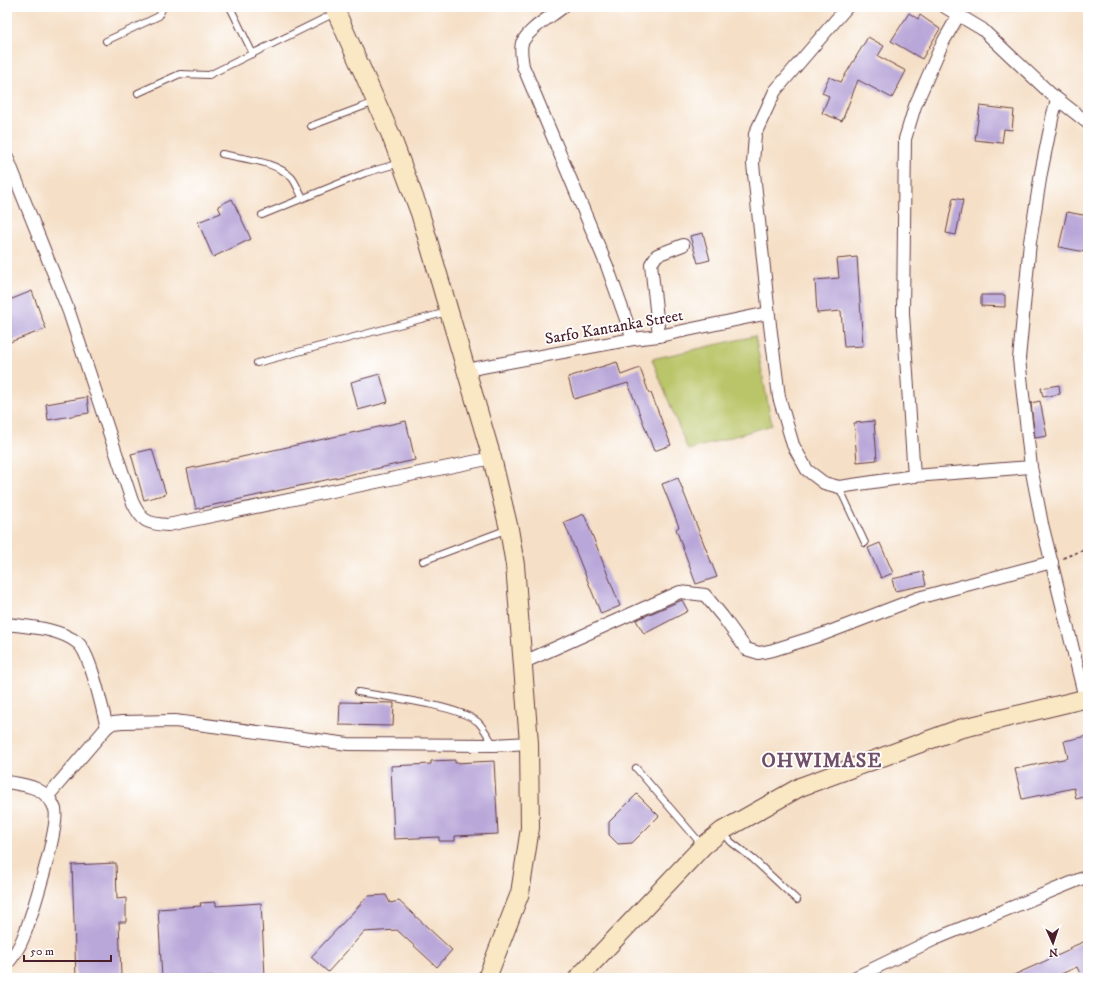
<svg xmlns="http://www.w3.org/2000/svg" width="1095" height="985" viewBox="0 0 1095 985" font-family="'IM FELL DW Pica',serif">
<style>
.green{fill:#b9c567;stroke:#827249}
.building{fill:#b9a7d9}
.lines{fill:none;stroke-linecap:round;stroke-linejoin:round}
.lane-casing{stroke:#643c42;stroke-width:8}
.street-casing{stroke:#643c42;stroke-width:14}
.secondary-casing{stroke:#643c42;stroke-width:20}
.path{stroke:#643c42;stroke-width:2;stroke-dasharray:3 3;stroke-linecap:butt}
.lane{stroke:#fff;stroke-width:6}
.street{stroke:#fff;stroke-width:12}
.secondary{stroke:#fae7c3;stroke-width:18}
.labels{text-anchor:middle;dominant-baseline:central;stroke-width:3.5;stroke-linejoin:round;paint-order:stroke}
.street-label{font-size:16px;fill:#4a1f2b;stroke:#fff}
.district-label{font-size:20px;font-weight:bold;letter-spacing:1px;fill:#714f68;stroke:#fff}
</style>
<rect width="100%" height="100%" fill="#fff"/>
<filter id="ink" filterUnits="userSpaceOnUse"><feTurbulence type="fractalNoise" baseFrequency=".025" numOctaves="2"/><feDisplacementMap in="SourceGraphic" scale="8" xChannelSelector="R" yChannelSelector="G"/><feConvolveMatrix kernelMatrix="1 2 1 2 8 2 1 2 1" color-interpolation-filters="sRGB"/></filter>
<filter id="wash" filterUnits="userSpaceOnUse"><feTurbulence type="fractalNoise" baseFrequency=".012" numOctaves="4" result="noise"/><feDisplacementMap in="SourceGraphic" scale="16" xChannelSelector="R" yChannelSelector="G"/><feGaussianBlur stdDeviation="0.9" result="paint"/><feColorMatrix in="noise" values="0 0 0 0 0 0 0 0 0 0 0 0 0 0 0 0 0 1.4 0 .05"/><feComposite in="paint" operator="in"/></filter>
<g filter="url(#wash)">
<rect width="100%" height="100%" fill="#f5dfc6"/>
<polygon class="green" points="755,336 772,425 688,450 652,359"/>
<g id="blocks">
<g class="building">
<polygon points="909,13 918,19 920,15 940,29 922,59 891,41"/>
<polygon points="868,37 884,46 878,56 906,71 892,98 858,80 842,121 822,113 829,96 822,93 829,77 841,82"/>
<polygon points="980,106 1014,110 1012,130 1004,129 1002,143 975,140"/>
<polygon points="953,198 963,200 956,235 946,233"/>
<polygon points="232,199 251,239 213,257 198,222 221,213 218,206"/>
<polygon points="1067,212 1088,216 1085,238 1088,240 1085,252 1059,247"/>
<polygon points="703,233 710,260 698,263 690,236"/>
<polygon points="857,257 863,346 844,347 841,311 817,313 815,280 839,278 837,259"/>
<polygon points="32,291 46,329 7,343 7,301"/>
<polygon points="981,295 1005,295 1005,307 981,306"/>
<polygon points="617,362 621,375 640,368 649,393 651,393 671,445 654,451 628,383 574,399 568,377"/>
<polygon points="380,374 388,402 358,410 351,382"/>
<polygon points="1059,385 1060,394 1043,397 1041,388"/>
<polygon points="87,397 89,413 48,420 46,404"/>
<polygon points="1040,401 1047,436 1035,438 1031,403"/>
<polygon points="406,421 415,460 196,509 187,469"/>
<polygon points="874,421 877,460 857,462 854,423"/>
<polygon points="152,449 166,494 144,500 131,454"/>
<polygon points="678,478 717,577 696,584 676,529 679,527 662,484"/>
<polygon points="584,514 620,606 601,614 564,522"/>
<polygon points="880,543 893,573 881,578 868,548"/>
<polygon points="923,572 926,585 895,591 892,579"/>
<polygon points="682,600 688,611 644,634 636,620"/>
<polygon points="340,702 394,703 393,726 339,725"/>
<polygon points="1088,736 1088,796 1076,799 1074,788 1022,799 1015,769 1068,758 1064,741"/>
<polygon points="455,760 455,763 494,761 498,834 455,836 455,841 439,841 439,837 394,839 391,766 431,764 431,761"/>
<polygon points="637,794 659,816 632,843 618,844 609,835 609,822"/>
<polygon points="116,863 117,899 126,898 126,922 119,922 121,976 76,978 72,865"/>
<polygon points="386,895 390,903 399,901 452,950 437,967 397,930 364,932 328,972 311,957 368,896"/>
<polygon points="216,902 216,906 261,903 265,976 162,978 158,909 201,906 200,903"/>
<polygon points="1088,940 1088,978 1082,978 1077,967 1052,978 1007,978 1070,950 1069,948"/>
</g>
</g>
</g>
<g filter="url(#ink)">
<use href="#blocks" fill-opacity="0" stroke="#643c42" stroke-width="1"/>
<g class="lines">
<defs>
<g id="lane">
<polyline points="230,7 253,54"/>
<polyline points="106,41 159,16 163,7"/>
<polyline points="138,93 180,74 209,75 335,13"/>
<polyline points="311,126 375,102"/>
<path d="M222 154C244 159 276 161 292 178 296 183 299 191 302 197"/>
<polyline points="262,215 365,173 400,163"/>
<polyline points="257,363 447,312"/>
<polyline points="839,487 865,543"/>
<polyline points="423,561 508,529"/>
<path d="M358 692C386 697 457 705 478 722 484 728 489 738 494 745"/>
<polyline points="636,768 702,845"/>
<polyline points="723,832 731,842 753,859 797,900"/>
</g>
<g id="street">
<path d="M563 7C551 17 529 28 522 43 520 50 522 59 523 66L607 266 633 339"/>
<polyline points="847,7 775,91 755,134 753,164 770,325 779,397 793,445 807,470 824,483 839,487 914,476 1031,467"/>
<polyline points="945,7 982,29 1051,94 1088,123"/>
<polyline points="1057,100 1053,114 1041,173 1030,242 1019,359 1031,467 1042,524 1085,698"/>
<path d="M7 157 69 312 132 501C141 521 147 524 168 525L492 458"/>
<polyline points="659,336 651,264 657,255 683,245"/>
<polyline points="466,370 633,339 659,336 768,313"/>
<polyline points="914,476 903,314 905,139 915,106 942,44 958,16"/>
<path d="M7 624C30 627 59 628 78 643 91 654 102 709 107 727"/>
<polyline points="524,662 680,592 705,595 723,617 746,649 759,653 773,650 824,634 918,598 1052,562"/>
<path d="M7 782C26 785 47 787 55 809 60 826 31 918 23 938 19 948 13 957 7 964"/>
<polyline points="47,797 107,727 113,723 122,722 175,721 348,744 494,745 529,743"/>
<polyline points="854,978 935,939 1088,876"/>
</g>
<g id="secondary">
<polyline points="334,7 390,133 420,213 492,458 509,529 515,565 529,743 530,828 520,893 487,978"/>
<polyline points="578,978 703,846 722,831 800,787 959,729 1088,698"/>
</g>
</defs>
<use href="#lane" class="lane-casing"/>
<use href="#street" class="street-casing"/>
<use href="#secondary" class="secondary-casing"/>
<polyline class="path" points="1063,558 1088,548"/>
<use href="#lane" class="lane"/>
<use href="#street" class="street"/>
<use href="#secondary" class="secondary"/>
</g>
</g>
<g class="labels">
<g class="street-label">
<text transform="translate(614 327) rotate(-10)">Sarfo Kantanka Street</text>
</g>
<g class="district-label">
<text x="822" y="761">OHWIMASE</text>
</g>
</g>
<rect width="1095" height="985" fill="none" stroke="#fff" stroke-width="24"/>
<g transform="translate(1053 943) rotate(177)" stroke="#ffffff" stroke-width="3" paint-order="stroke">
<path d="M0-3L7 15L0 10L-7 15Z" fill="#4a1f2b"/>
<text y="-6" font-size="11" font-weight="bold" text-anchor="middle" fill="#4a1f2b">N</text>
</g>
<path d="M24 955v6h87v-6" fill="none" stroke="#4a1f2b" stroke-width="2"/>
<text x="30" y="955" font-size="12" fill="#4a1f2b" stroke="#ffffff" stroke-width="3" paint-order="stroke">50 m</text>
</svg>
